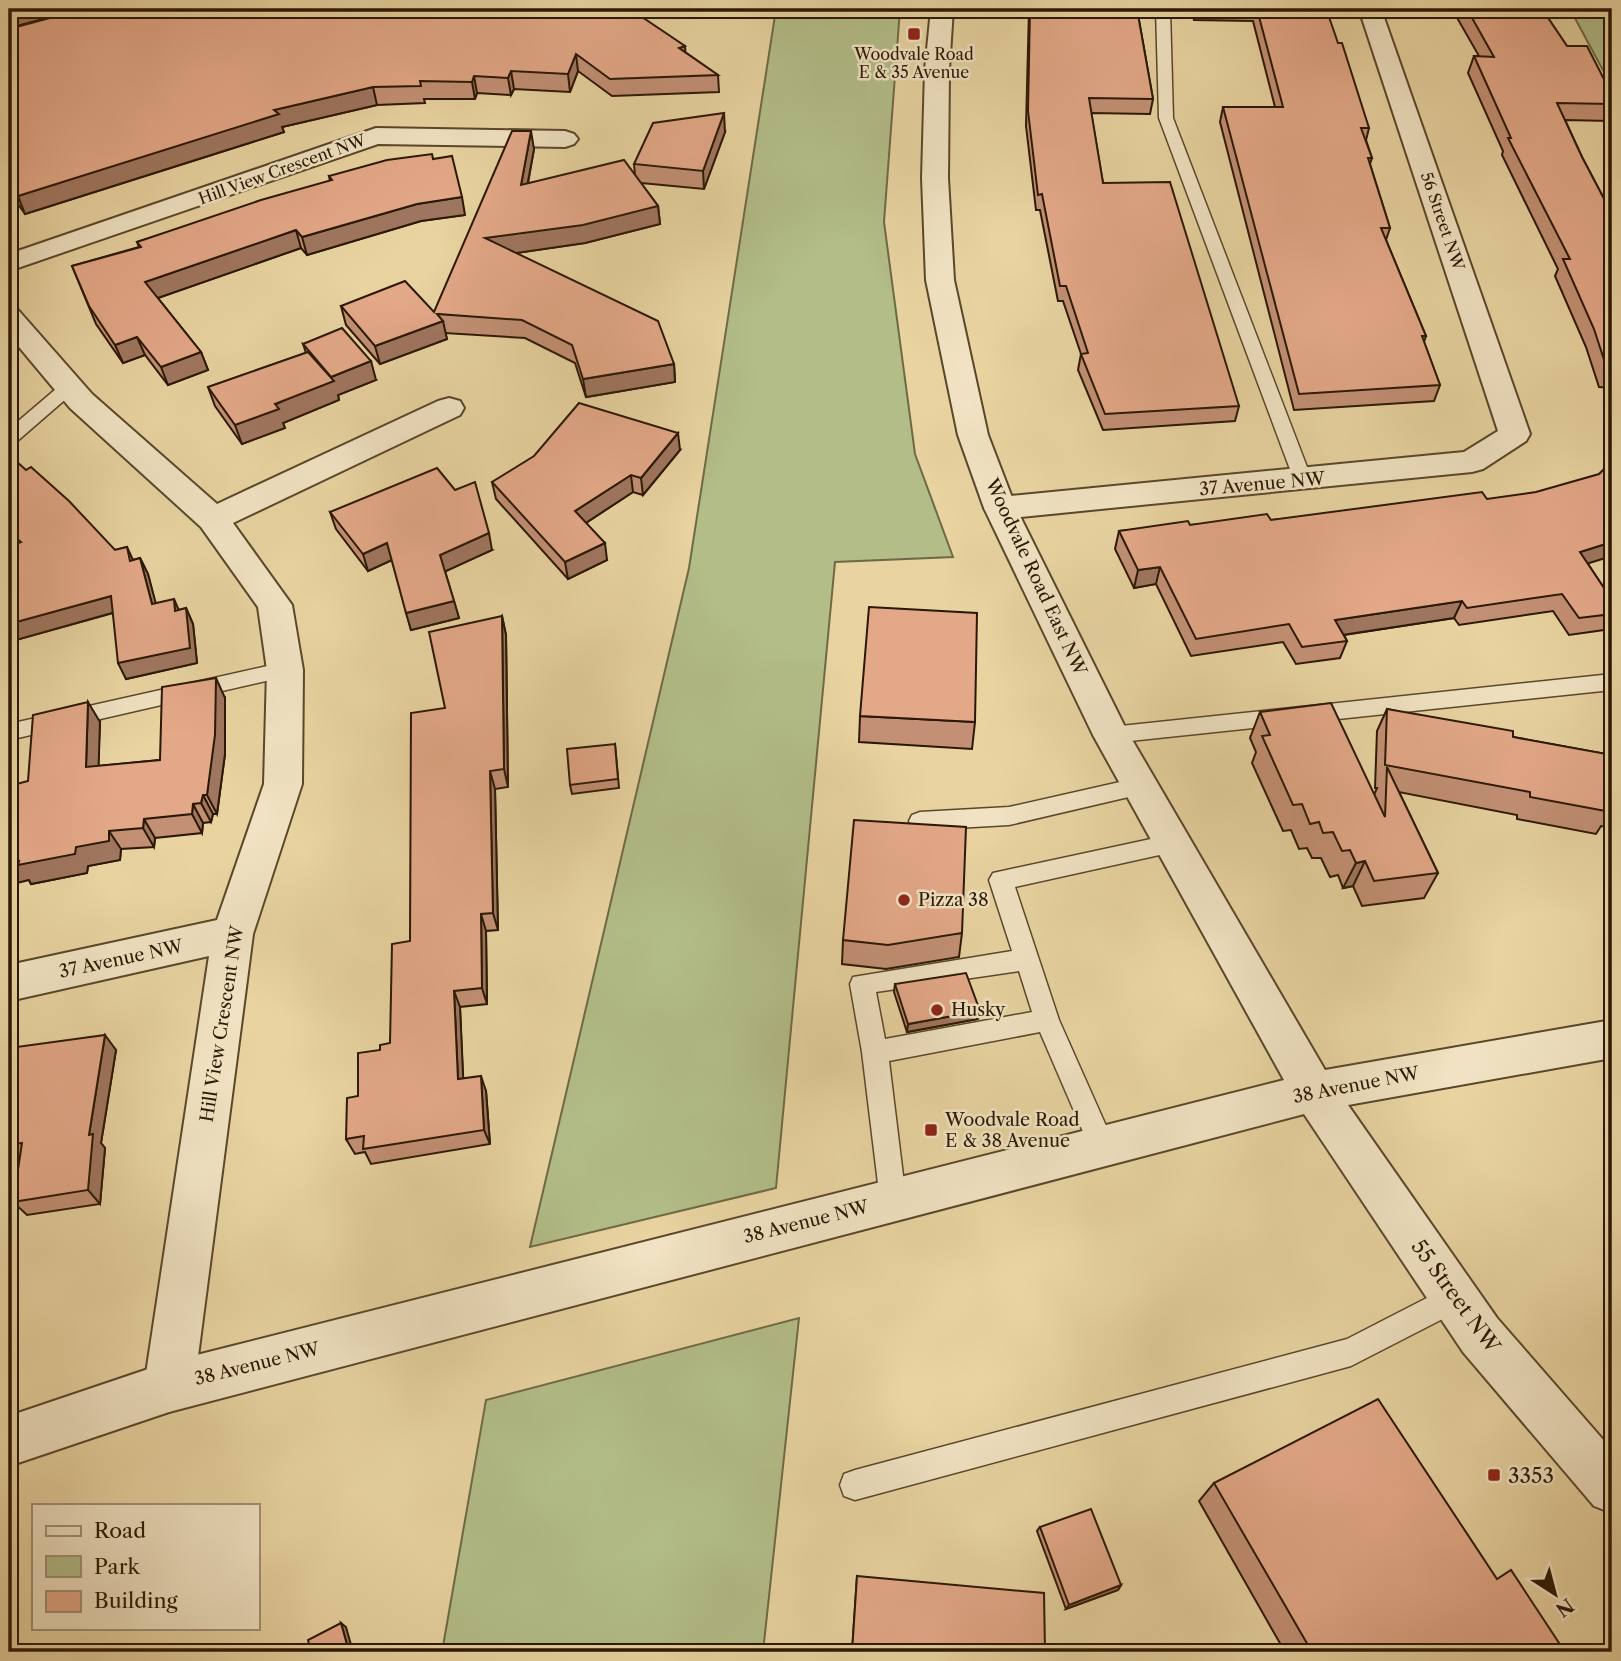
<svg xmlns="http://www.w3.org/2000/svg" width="1621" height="1661" viewBox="0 0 1621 1661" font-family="'Libre Caslon Text',serif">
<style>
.green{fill:#b2bd88;stroke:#6e6a46;stroke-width:2}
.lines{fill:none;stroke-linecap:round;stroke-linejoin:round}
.service-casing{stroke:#5a472a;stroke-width:3}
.minor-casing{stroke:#5a472a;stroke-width:4}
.tertiary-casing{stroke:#5a472a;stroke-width:4}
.service{fill:#f0e2c2;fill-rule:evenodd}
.minor{fill:#f0e2c2;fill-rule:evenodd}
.tertiary{fill:#f0e2c2;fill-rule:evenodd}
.wall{fill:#c39075;stroke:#2b1803;stroke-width:2}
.shaded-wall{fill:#9f765f;stroke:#2b1803;stroke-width:2}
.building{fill:#e3a888;stroke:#2b1803;stroke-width:2}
.poi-dot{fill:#8f2418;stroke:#f0e2c2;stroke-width:2.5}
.labels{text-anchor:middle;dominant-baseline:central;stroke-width:5;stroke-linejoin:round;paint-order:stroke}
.far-poi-label{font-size:16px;fill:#2b1803;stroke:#f0e2c2}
.far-street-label{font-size:16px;fill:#2b1803;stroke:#f0e2c2}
.street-label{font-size:18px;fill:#2b1803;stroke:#f0e2c2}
.poi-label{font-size:18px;fill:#2b1803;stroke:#f0e2c2;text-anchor:start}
.near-street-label{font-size:21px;fill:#2b1803;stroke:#f0e2c2}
.near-poi-label{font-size:21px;fill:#2b1803;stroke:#f0e2c2;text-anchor:start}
</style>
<rect width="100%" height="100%" fill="#e8d3a1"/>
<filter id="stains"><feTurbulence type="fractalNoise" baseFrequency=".00286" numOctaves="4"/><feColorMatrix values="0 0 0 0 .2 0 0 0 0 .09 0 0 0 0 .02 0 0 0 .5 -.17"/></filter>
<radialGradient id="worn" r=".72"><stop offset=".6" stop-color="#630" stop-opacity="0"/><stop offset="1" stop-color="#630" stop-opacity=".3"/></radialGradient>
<g class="green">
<polygon points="776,9 900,9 884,222 915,454 953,557 835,562 776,1188 530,1247 689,568"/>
<polygon points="1570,9 1612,9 1612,87"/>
<polygon points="799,1318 763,1652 442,1652 486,1400"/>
</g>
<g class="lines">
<defs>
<g id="service">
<polygon points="1156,9 1170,9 1173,118 1312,480 1310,484 1296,484 1294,480 1159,118"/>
<polygon points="69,381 75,383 78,387 75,391 15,443 9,445 9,429 63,383"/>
<polygon points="285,662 292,665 295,670 292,675 9,740 9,724"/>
<polygon points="1612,674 1612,690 1111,743 1103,741 1100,735 1103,729 1111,727"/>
<polygon points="1142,777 1150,780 1153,786 1150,792 1009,825 920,830 912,827 909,821 912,815 920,812 1009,807"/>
<path d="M1174 834 1182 836 1185 843 1182 850 1015 887 1059 1020 1115 1146 1111 1155 1102 1158 1093 1155 1040 1032 889 1061 906 1200 903 1209 893 1213 883 1209 880 1200 862 1052 850 984 853 977 1012 951 989 880 993 873ZM1019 971 1032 1012 885 1039 876 992Z"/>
<polygon points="1454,1284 1464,1288 1468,1298 1464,1308 1351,1366 855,1500 844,1496 840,1485 844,1474 855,1470 1347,1339"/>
</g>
<g id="minor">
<polygon points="1359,9 1381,9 1530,434 1526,441 1483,469 1472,472 1000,519 989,516 984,508 989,500 1000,497 1464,452 1498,431"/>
<polygon points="376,128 565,131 574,134 578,139 574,144 565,147 378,144 9,271 9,254"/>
<polygon points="9,308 19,311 92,394 217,504 438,401 449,398 460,401 464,408 460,415 233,523 292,605 303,670 302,784 253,934 194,1387 186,1404 169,1412 152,1404 144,1387 209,956 9,1001 9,965 217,920 264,784 267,670 258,607 201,527 70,408 9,335"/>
</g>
<polygon id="tertiary" points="931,9 953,9 949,70 948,178 954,280 988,435 1016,508 1127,731 1325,1070 1612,1020 1612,1058 1348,1105 1497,1318 1612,1450 1612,1513 1594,1506 1463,1352 1304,1114 169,1412 9,1466 9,1416 169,1362 1284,1080 1093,735 984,508 958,435 926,280 922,178 925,70"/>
</defs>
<use href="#service" class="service-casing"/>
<use href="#minor" class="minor-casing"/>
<use href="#tertiary" class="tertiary-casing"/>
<use href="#service" class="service"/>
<use href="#minor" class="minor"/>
<use href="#tertiary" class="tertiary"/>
</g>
<g class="wall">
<polygon points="1029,9 1137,9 1153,99 1150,114 1091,113 1103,183 1239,406 1235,421 1103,430 1078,370 1081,354 1063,301 1058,301 1040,210 1036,210 1026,126"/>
<polygon points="1191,9 1321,9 1369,128 1366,140 1372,158 1370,164 1390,228 1386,240 1426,336 1424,342 1440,385 1434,401 1294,410 1220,122 1223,107 1275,107 1253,21 1194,20"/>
<polygon points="1452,9 1542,9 1567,46 1612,95 1612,116 1610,121 1565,120 1582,157 1612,214 1612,388 1599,387 1586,347 1555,276 1558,269 1502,155 1503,151 1468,73 1474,56 1479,56"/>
<polygon points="9,29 685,46 685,52 718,75 719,92 612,96 578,71 570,92 514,89 511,95 477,93 475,99 424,99 425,103 377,105 282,127 284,132 25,214 9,191"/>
<polygon points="725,132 704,189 641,183 658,206 660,224 585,243 516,253 674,364 675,382 586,397 575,363 525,338 445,333 447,339 380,364 346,325 341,306 434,312 534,149 528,183 635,175 634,164"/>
<polygon points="329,176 465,215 421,221 307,255 301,248 158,298 201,352 208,370 168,385 145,355 123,363 96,324 72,266 139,247 137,242 330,181"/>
<polygon points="303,344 376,380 338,395 339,400 283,423 285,428 242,444 215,406 208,387 306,353"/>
<polygon points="680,450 643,495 633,492 586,523 607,560 568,579 496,499 492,482"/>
<polygon points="9,465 115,550 127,547 133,560 140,558 148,574 155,603 179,610 186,608 193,624 197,663 126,679 113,613 9,642 14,544 9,540"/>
<polygon points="1487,499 1588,564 1612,600 1612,627 1611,629 1569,635 1553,611 1459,625 1454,618 1344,635 1347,641 1340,658 1296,664 1283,642 1191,656 1156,584 1134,588 1115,549 1119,531 1190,525 1271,520"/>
<polygon points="330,512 492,550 445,571 459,618 411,630 392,560 368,571 336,529"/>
<polygon points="502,616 506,635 508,787 495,789 498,930 486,931 487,1004 460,1007 463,1079 486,1091 490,1144 371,1164 365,1152 355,1154 346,1139 358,1096 380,1050 390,1043 410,941 445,708"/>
<polygon points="225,698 225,754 217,814 213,814 211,822 203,823 202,833 155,838 154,847 121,849 120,860 88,866 87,873 31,884 29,880 28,781 100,722 98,766 160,760"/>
<polygon points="1387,709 1513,737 1612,755 1612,828 1601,826 1596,834 1517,819 1517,815 1399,792 1438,873 1424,898 1362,906 1353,886 1343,888 1338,875 1330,877 1321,858 1312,858 1307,848 1299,849 1291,830 1283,831 1252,763 1256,752 1250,738 1260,712 1374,795 1377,788 1375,788 1377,731"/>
<polygon points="860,716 975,722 972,749 859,742"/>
<polygon points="615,744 619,788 572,794 570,785"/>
<polygon points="962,933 959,957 886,969 842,964 843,940"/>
<polygon points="895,984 980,1011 978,1019 907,1032 894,992"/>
<polygon points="9,1048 116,1050 101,1143 105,1148 100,1204 27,1215 13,1202 20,1158 9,1159"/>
<polygon points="1214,1483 1496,1579 1565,1652 1285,1652 1199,1501"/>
<polygon points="1040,1527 1121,1585 1118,1590 1066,1609 1037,1531"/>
<polygon points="857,1576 1045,1652 852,1652"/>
</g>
<g class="shaded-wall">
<polygon points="9,9 81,9 9,28"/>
<polygon points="685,46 686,63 679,48"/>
<polygon points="576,54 578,71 570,92 568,74"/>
<polygon points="511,71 514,89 511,95 508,78"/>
<polygon points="474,76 477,93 475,99 472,82"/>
<polygon points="373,87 377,105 282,127 284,132 25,214 18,196 274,110"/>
<polygon points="724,113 725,132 704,189 703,171"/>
<polygon points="531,131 534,149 524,203 521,185"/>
<polygon points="462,197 465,215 421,221 307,255 302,237 417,204"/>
<polygon points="658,206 660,224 585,243 489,257 485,238"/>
<polygon points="296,230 301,248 152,300 145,282"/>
<polygon points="443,321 447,339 380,364 375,346"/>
<polygon points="137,337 145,355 123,363 115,345"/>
<polygon points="201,352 208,370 168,385 161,367"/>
<polygon points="371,361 376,380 338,395 339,400 283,423 285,428 242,444 235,425 331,377"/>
<polygon points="674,364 675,382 586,397 583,379"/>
<polygon points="678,433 680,450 643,495 641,478"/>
<polygon points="631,475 633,492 578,528 575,511"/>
<polygon points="489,533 492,550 444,572 440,555"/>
<polygon points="1612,542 1612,556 1570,569 1580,552"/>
<polygon points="387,543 392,560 368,571 363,554"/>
<polygon points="605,543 607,560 568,579 565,562"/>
<polygon points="140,558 148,574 160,619 152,604"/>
<polygon points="1160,567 1156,584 1134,588 1138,570"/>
<polygon points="111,596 119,611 9,642 9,624"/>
<polygon points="174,599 181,615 175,611"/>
<polygon points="454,601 459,618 411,630 406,613"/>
<polygon points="1462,601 1454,618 1329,637 1335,620"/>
<polygon points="186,608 193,624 197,663 126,679 118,663"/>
<polygon points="502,616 506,635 508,787 504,769"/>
<polygon points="9,651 16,687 9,689"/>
<polygon points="216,678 225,698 225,754 217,814 207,795"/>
<polygon points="88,702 100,722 98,786 86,767"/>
<polygon points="490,771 495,789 498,930 493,913"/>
<polygon points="203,795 213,814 211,822 201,803"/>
<polygon points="193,804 203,823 202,833 192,814"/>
<polygon points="144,819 155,838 154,847 143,828"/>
<polygon points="109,831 121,849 120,860 88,866 87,873 31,884 29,880 9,885 9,863 76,847"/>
<polygon points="1365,861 1353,886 1343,888 1356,863"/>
<polygon points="481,914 486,931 487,1004 482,988"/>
<polygon points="454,991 460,1007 464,1095 458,1079"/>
<polygon points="980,1011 978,1019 907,1032 908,1024"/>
<polygon points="105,1035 116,1050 101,1143 105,1148 100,1204 88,1190 89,1135"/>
<polygon points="481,1076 486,1091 490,1144 484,1130"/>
<polygon points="1121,1585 1118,1590 1066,1609 1069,1605"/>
<polygon points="341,1623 346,1627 353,1652 349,1652"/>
</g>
<g class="building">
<polygon points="83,9 630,9 685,46 679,48 718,75 610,79 576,54 568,74 511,71 508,78 474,76 472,82 420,81 421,86 373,87 274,110 279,114 18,196 9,184 9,29"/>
<polygon points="1030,9 1137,9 1153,99 1089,98 1103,183 1170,182 1239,406 1105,414 1081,354 1088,353 1066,286 1060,286 1042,194 1038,195 1028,111"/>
<polygon points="1257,9 1321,9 1325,17 1329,17 1338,43 1342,43 1369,128 1361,128 1372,158 1368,158 1390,228 1381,228 1426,336 1422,336 1440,385 1299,394 1223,107 1283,107"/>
<polygon points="1467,9 1542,9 1567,46 1587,46 1612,95 1612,104 1557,103 1582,157 1612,214 1612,370 1607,369 1594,329 1563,259 1570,259 1508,138 1511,138 1474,56 1494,57"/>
<polygon points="724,113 703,171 634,164 653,123"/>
<polygon points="512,131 531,131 521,185 624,160 658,206 583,225 485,238 658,321 674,364 583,379 572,345 522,320 437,314 443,321 375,346 341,306 405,281 434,312"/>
<polygon points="432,154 433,159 452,156 462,197 417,204 302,237 296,230 145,282 201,352 161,367 137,337 115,345 89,306 72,266 141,247 137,242 261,200 332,180 329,176 387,160"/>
<polygon points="342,328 371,361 331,377 303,344"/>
<polygon points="308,352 334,381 275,404 279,409 235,425 208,387"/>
<polygon points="579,403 678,433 641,478 631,475 575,511 605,543 565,562 492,482 534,456"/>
<polygon points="16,461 26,470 31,467 69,501 115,550 127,547 130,561 140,558 152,604 174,599 175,611 186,608 190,648 118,663 111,596 9,624 9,546 21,542 9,532 9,465"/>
<polygon points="1612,461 1612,542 1580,552 1612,600 1612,614 1579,618 1562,594 1467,608 1462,601 1335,620 1347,641 1302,647 1289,624 1196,639 1160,567 1138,570 1119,531 1188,521 1190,525 1267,514 1271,520 1482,492 1487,499 1536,492 1599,474"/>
<polygon points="437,468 455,490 475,482 489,533 440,555 454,601 406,613 387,543 363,554 330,512"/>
<polygon points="869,607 977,613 975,722 860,716"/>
<polygon points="502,616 504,769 490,771 493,913 481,914 482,988 454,991 458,1079 481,1076 484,1130 363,1149 364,1136 346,1139 347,1098 358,1096 358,1053 380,1050 380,1045 390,1043 392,944 410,941 411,713 445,708 429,632"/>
<polygon points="216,678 215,735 207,795 203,795 201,803 193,804 192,814 144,819 143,828 109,831 109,841 76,847 75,854 18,865 19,861 9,863 9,786 28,781 33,715 88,702 86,767 160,760 162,687"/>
<polygon points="1331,703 1385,817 1387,767 1438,873 1374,881 1365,861 1356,863 1350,850 1342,851 1333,832 1323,833 1319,822 1310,824 1302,804 1293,805 1262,736 1270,735 1260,712"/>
<polygon points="1387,709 1513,731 1513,737 1612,755 1611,812 1530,797 1530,792 1385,765"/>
<polygon points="615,744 618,779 570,785 567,749"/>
<polygon points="854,820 966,827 962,933 888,945 843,940"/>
<polygon points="966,973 980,1011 908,1024 895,984"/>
<polygon points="105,1035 89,1135 93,1134 88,1190 13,1202 22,1143 9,1144 9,1048"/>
<polygon points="1378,1399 1497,1579 1511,1570 1565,1652 1312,1652 1214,1483"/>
<polygon points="1091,1509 1121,1585 1069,1605 1040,1527"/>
<polygon points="857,1576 1044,1593 1045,1652 852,1652"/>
<polygon points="341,1623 349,1652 311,1652 308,1640"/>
</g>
<g class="poi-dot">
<rect x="907" y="27" width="14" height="14" rx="3.5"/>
<circle cx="904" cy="900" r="7"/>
<circle cx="937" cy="1010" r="7"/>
<rect x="924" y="1123" width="14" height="14" rx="3.5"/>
<rect x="1487" y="1468" width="14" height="14" rx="3.5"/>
</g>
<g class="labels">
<g class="far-poi-label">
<text x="914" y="54">Woodvale Road<tspan x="914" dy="18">E &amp; 35 Avenue</tspan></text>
</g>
<g class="far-street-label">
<text transform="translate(282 169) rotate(-20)">Hill View Crescent NW</text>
<text transform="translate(1443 221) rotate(71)">56 Street NW</text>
</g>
<g class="street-label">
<text transform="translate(1262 484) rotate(-5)">37 Avenue NW</text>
<text transform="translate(1036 577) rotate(65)">Woodvale Road East NW</text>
<text transform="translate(121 959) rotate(-12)">37 Avenue NW</text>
<text transform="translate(222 1024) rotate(-81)">Hill View Crescent NW</text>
<text transform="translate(1356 1085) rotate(-11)">38 Avenue NW</text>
<text transform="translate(806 1222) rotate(-14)">38 Avenue NW</text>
<text transform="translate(257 1364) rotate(-14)">38 Avenue NW</text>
</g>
<g class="poi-label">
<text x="918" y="900">Pizza 38</text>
<text x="951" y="1010">Husky</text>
<text x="945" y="1120">Woodvale Road<tspan x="945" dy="21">E &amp; 38 Avenue</tspan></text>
</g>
<g class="near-street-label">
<text transform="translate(1456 1296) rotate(54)">55 Street NW</text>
</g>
<g class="near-poi-label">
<text x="1508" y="1475">3353</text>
</g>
</g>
<rect width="1621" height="1661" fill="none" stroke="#e8d3a1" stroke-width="35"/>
<rect x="10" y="10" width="1600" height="1640" fill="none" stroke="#2b1803" stroke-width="3.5"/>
<rect x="18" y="18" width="1586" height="1626" fill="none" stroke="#2b1803" stroke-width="2"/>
<rect x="32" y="1504" width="228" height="126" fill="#f0e2c2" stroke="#a19176" stroke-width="2"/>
<rect x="46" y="1526" width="35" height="10" fill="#f0e2c2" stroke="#a19176" stroke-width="2"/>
<text x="94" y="1538" font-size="21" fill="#2b1803">Road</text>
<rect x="46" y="1556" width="35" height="21" fill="#b2bd88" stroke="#a19176" stroke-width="2"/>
<text x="94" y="1574" font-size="21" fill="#2b1803">Park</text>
<rect x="46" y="1591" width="35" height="21" fill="#e3a888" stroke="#a19176" stroke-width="2"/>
<text x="94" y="1608" font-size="21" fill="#2b1803">Building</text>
<g transform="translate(1555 1594) rotate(144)" stroke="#f0e2c2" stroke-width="5" paint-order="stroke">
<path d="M0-5L12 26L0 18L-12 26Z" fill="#2b1803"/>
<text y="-10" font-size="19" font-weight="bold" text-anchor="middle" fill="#2b1803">N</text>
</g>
<rect width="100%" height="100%" filter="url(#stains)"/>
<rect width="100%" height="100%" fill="url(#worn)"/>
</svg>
